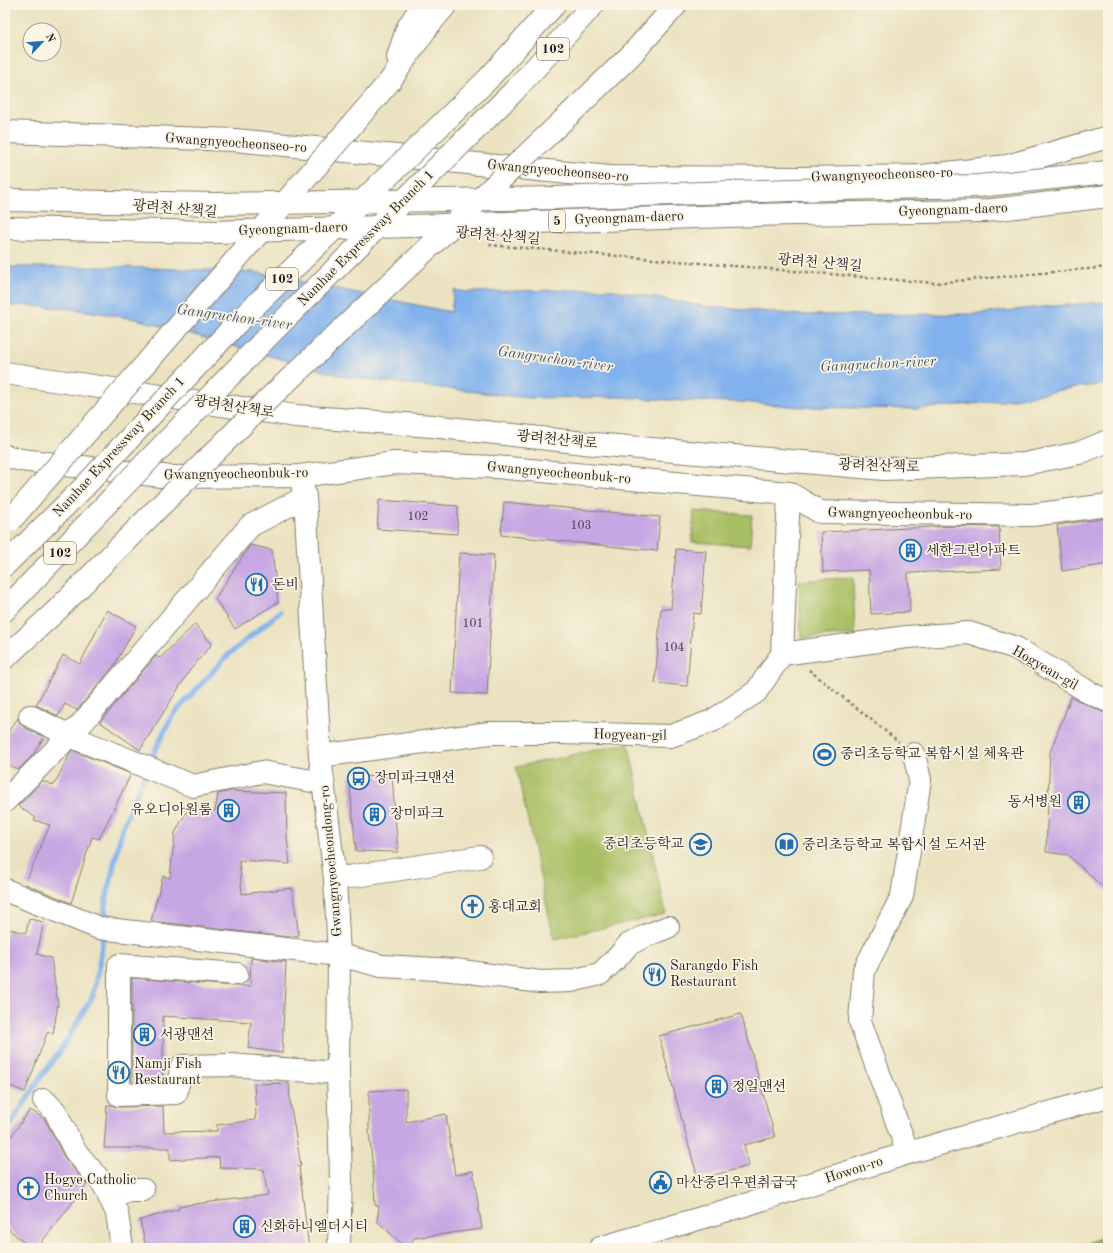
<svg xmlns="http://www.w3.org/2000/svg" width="1113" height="1253" viewBox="0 0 1113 1253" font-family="'Old Standard TT','Noto Serif KR',serif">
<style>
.green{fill:#a9bf64;stroke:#626e40}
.forest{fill:#86a65a;stroke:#51613b}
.water{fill:#82b2ed;stroke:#4f6784}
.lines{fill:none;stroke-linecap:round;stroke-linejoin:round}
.stream{stroke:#82b2ed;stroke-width:5.5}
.building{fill:#c6a6e3}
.minor-casing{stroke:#837f6e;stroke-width:24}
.highway-casing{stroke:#837f6e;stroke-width:24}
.path{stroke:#837f6e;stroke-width:2.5;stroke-dasharray:3 3;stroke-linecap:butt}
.minor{stroke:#fff;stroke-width:22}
.highway{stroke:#fff;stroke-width:22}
.highway-bridge-casing{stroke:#837f6e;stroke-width:24;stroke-linecap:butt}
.highway-bridge{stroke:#fff;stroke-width:22}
.labels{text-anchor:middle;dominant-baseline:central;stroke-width:3.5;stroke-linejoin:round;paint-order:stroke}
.number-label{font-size:12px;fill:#463e4e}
.shield{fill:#fcf5e5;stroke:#5f5d58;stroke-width:1}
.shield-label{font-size:13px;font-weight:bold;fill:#1c1c1c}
.street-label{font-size:14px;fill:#1c1c1c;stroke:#fcf5e5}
.poi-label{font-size:14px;fill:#1c1c1c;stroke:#fcf5e5;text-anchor:start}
.water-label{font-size:15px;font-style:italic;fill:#455870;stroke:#fcf5e5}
</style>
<rect width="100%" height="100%" fill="#fcf5e5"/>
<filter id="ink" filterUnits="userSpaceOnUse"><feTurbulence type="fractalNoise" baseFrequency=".025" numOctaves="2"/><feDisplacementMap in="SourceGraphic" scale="8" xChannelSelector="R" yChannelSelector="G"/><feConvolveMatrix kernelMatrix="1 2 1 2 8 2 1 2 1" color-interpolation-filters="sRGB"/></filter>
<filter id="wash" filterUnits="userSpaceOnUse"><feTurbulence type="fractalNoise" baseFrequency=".012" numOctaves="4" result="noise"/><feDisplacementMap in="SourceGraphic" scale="16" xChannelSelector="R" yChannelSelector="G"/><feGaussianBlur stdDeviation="0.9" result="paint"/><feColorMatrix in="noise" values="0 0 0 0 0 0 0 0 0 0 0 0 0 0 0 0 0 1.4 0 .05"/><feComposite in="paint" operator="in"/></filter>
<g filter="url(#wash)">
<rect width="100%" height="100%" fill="#eae2c0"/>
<g class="green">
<polygon points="694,511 752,515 750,546 692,542"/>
<polygon points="853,577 855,634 801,638 799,581"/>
<polygon points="628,743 666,914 554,939 516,767"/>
</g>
<polygon class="forest" points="1108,1235 1108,1248 1074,1248"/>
<polygon class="water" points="5,267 124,267 255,272 451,312 454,290 468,292 608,289 703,306 803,315 978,314 1052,306 1108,302 1108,384 1077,387 1003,401 918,409 803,407 740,402 686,401 618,397 528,398 346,377 136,319 80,310 24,305 5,307"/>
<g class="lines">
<g class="stream">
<polyline points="149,763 172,716 228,655 280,612"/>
<polyline points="104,923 106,900 122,829 146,771"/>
<polyline points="5,1133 43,1074 61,1050 93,996 101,953 103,932"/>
</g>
</g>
<g id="blocks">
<g class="building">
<polygon points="379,500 458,506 457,534 377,529"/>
<polygon points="504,502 660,517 657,551 501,535"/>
<polygon points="1108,518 1108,564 1062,571 1057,525"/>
<polygon points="955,526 999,527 1001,569 908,573 910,612 871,614 869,570 823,572 821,532"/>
<polygon points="250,545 272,550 278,602 235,629 215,599"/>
<polygon points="676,549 706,551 701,614 693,613 687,686 655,683 661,608 671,609"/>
<polygon points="459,553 494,555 487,695 452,693"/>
<polygon points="107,610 136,626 114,666 77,710 65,704 58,716 36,705 63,655 80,664"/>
<polygon points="195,624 212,644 190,670 140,750 100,722 153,659 156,656 160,658"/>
<polygon points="1071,697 1103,712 1108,713 1108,892 1068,855 1046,852 1050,752"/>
<polygon points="18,718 20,723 24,727 44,737 32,756 18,770 5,763 5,737"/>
<polygon points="72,750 131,774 99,839 92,837 71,903 25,884 50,825 34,820 36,818 18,806 42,781 54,785"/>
<polygon points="392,776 398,852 356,851 349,777"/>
<polygon points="231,791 286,793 287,838 290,864 239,860 242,894 292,888 299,935 287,937 151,921 163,876 170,878 175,833 189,807 215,811 218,794"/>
<polygon points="29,919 44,922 37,954 51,958 58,1004 53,1034 48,1031 25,1092 5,1084 5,940 8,929 26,933"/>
<polygon points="251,958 286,962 282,1053 248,1048 251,1022 163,1016 163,1081 135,1082 132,1081 132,978 236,986 250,986"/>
<polygon points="741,1014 775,1137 744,1145 749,1166 698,1179 659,1036"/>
<polygon points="289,1083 290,1102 301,1166 299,1166 309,1248 146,1248 140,1220 179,1209 179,1206 268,1195 263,1169 220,1168 219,1157 170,1160 170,1148 104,1148 107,1105 111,1105 119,1107 163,1106 164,1132 217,1131 217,1125 255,1120 255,1116 256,1116 254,1084"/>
<polygon points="406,1089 406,1122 446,1114 455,1175 473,1171 482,1229 414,1238 409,1248 406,1248 377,1221 379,1207 375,1205 373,1169 369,1132 369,1091"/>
<polygon points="30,1110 45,1119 64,1157 87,1184 37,1248 30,1248 5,1226 5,1145"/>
</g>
</g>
</g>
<g filter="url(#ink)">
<use href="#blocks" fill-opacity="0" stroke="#837f6e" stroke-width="1"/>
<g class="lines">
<defs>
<g id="minor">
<polyline points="5,132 235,140 609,177 803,178 922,176 1007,166 1108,137"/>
<polyline points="5,373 296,416 432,426 594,444 884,469 1024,464 1079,453 1108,441"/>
<polyline points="5,456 21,460 171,477 300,476 395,463 496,467 789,493 820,512 1032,515 1108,505"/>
<polyline points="300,476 305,497 320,756 335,879 339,955 338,1073 341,1178 339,1248"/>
<polyline points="782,654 789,493"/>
<polyline points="30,716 70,736 193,786 262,772 323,783"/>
<polyline points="320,756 490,733 561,733 671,736 712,721 756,692 782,654 907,637 969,633 1016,648 1090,693 1108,701"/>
<polyline points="5,801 83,722 250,526 305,497"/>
<polyline points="335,879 480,857"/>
<polyline points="5,890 99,928 339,955 382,966 455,970 540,982 571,981 600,974 618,957 628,945 645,936 668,927"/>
<polyline points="237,974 119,965 119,1095 176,1093 182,1066 230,1065 338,1073"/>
<polyline points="44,1100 55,1111 75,1151 104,1185 117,1213 122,1248"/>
<polyline points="908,1153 860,1021 864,970 902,896 920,780 914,754"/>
<polyline points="109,1197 129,1190 143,1190"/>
<polyline points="600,1248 748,1204 908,1153 1108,1096"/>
</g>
<g id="highway">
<polyline points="398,57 407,29 422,5"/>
<polyline points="488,79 554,5"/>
<polyline points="390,81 428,26 446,5"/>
<polyline points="513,92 593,5"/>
<polyline points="572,112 631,55 676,5"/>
<polyline points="5,565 84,487"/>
<polyline points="5,610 115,495"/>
<polyline points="5,658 56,611 154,512"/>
</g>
</defs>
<use href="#minor" class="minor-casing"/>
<use href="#highway" class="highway-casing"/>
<g class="path">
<polyline points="489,245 934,283 1108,267"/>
<polyline points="809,670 899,742"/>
</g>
<use href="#minor" class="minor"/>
<use href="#highway" class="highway"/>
<defs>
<g id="highway-bridge">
<polyline points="5,200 216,204 555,198 791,190 979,186 1108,172"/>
<polyline points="5,228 216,232 792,214 984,211 1108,196"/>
<polyline points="84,487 236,324 488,79"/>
<polyline points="115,495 274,330 513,92"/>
<polyline points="154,512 261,406 572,112"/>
<polyline points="11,520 390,81"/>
</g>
</defs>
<use href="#highway-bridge" class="highway-bridge-casing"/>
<use href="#highway-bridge" class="highway-bridge"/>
</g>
</g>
<defs>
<symbol id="building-ring" viewBox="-11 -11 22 22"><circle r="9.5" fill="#fcf5e5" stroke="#1f6fb2" stroke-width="1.5"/><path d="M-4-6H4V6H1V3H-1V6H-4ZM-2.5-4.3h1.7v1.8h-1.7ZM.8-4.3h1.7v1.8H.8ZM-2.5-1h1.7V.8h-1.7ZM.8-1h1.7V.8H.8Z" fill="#1f6fb2"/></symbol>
<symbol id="restaurant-ring" viewBox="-11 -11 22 22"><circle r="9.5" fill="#fcf5e5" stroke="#1f6fb2" stroke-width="1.5"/><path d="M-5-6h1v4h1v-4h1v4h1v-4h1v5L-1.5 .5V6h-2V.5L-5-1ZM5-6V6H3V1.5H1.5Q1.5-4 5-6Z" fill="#1f6fb2"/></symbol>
<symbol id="stadium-ring" viewBox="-11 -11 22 22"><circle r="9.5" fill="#fcf5e5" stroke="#1f6fb2" stroke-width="1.5"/><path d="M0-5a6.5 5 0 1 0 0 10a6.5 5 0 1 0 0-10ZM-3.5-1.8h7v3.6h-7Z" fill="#1f6fb2"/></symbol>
<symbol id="bus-ring" viewBox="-11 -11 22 22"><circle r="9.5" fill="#fcf5e5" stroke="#1f6fb2" stroke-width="1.5"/><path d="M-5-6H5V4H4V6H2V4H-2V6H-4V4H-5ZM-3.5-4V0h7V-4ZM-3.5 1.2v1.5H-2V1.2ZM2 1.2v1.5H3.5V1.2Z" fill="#1f6fb2"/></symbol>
<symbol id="school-ring" viewBox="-11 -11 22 22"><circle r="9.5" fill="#fcf5e5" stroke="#1f6fb2" stroke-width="1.5"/><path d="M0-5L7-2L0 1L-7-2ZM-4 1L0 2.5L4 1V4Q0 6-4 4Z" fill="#1f6fb2"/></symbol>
<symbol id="library-ring" viewBox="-11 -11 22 22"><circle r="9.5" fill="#fcf5e5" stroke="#1f6fb2" stroke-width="1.5"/><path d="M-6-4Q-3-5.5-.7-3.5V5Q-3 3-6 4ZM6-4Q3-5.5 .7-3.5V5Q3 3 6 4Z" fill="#1f6fb2"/></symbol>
<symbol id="church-ring" viewBox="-11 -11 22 22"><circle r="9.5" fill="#fcf5e5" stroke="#1f6fb2" stroke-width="1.5"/><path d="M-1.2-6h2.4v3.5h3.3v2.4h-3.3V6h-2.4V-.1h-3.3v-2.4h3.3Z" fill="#1f6fb2"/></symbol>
<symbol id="civic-ring" viewBox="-11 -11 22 22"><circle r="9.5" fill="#fcf5e5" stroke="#1f6fb2" stroke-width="1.5"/><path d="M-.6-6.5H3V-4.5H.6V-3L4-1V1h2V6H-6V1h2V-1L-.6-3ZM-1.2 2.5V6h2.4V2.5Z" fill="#1f6fb2"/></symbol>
</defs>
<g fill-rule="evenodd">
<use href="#building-ring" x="898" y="538" width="25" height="25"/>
<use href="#restaurant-ring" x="244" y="572" width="25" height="25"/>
<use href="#stadium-ring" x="812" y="742" width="25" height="25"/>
<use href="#bus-ring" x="346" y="766" width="25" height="25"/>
<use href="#building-ring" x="1066" y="790" width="25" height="25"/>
<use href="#building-ring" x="216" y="798" width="25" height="25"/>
<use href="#building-ring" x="362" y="802" width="25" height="25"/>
<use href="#school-ring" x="688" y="832" width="25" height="25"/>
<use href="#library-ring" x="774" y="832" width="25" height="25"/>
<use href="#church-ring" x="460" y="894" width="25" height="25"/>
<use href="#restaurant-ring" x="642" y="962" width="25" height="25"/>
<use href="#building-ring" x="132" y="1022" width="25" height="25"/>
<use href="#restaurant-ring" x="106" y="1060" width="25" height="25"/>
<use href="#building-ring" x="704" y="1074" width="25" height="25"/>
<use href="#civic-ring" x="648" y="1170" width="25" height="25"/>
<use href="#church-ring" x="16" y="1176" width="25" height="25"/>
<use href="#building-ring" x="232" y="1214" width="25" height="25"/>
</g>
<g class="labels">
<g class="number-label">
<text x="418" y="517">102</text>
<text x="581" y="526">103</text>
<text x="473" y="624">101</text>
<text x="674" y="648">104</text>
</g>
<g class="shield">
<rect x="537" y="38" width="32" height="22" rx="3"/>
<rect x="549" y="210" width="16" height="22" rx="3"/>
<rect x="266" y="268" width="32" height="22" rx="3"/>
<rect x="44" y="542" width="32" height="22" rx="3"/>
</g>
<g class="shield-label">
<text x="553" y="49">102</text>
<text x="557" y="221">5</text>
<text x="282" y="279">102</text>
<text x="60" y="553">102</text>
</g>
<g class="street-label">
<text transform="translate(236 143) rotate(4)">Gwangnyeocheonseo-ro</text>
<text transform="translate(558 171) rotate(5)">Gwangnyeocheonseo-ro</text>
<text transform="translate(882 175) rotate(-2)">Gwangnyeocheonseo-ro</text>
<text transform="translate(175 209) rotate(5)">광려천 산책길</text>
<text transform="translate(953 210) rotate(-2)">Gyeongnam-daero</text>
<text transform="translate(629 218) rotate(-2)">Gyeongnam-daero</text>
<text transform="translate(293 229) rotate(-2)">Gyeongnam-daero</text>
<text transform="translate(498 236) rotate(5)">광려천 산책길</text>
<text transform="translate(366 238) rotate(-45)">Namhae Expressway Branch 1</text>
<text transform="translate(820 263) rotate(5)">광려천 산책길</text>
<text transform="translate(234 407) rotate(9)">광려천산책로</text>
<text transform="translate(557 440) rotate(6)">광려천산책로</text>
<text transform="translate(119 447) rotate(-47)">Namhae Expressway Branch 1</text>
<text transform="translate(879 466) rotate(2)">광려천산책로</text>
<text transform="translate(559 473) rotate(5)">Gwangnyeocheonbuk-ro</text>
<text transform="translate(236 474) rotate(-1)">Gwangnyeocheonbuk-ro</text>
<text transform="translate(900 514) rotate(1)">Gwangnyeocheonbuk-ro</text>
<text transform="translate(1045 668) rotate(30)">Hogyean-gil</text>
<text transform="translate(630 735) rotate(1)">Hogyean-gil</text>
<text transform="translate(331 861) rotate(-95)">Gwangnyeocheondong-ro</text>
<text transform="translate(854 1170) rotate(-18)">Howon-ro</text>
</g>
<g class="poi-label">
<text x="926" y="551">세한그린아파트</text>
<text x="272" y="585">돈비</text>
<text x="840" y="754">중리초등학교 복합시설 체육관</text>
<text x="374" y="778">장미파크맨션</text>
<text x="1062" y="802" text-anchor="end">동서병원</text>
<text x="212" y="810" text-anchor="end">유오디아원룸</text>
<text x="390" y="814">장미파크</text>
<text x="684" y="844" text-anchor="end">중리초등학교</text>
<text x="802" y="845">중리초등학교 복합시설 도서관</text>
<text x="488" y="907">홍대교회</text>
<text x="670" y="966">Sarangdo Fish<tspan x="670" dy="16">Restaurant</tspan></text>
<text x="160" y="1035">서광맨션</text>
<text x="134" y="1064">Namji Fish<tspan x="134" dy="16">Restaurant</tspan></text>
<text x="732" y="1087">정일맨션</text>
<text x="44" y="1180">Hogye Catholic<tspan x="44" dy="16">Church</tspan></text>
<text x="676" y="1183">마산중리우편취급국</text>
<text x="260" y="1227">신화하니엘더시티</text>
</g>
<g class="water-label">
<text transform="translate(234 318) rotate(8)">Gangruchon-river</text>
<text transform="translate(555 360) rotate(8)">Gangruchon-river</text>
<text transform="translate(878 365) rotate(-3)">Gangruchon-river</text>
</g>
</g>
<rect width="1113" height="1253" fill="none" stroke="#fcf5e5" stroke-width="20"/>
<g transform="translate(42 42) rotate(64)"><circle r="19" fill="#fcf5e5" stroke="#a29e95"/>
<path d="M0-3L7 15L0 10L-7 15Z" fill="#1f6fb2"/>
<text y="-6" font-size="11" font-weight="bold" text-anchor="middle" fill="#1c1c1c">N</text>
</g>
</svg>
